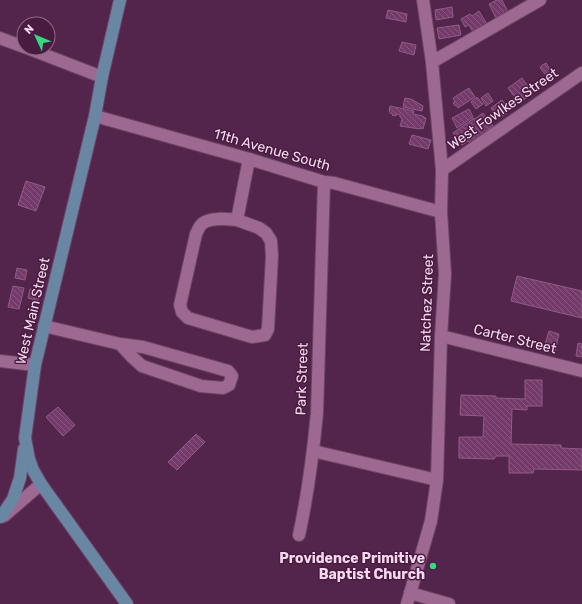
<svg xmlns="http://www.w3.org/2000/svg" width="582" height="604" viewBox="0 0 582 604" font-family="Rubik,sans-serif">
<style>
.building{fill:url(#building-back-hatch);stroke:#8f5c85}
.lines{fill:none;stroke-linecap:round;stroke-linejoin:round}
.minor-casing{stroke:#6d4466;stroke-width:14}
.major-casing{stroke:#6d4466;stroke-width:14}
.minor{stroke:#9d6993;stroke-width:12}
.major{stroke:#6986a2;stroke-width:12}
.poi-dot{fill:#36d881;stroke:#491b41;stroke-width:1.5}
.labels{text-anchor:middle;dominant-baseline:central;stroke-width:3;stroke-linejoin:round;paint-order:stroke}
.street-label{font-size:14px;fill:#f5d8ee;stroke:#491b41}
.poi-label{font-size:14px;font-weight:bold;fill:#f5d8ee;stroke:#491b41;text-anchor:end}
</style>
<defs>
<pattern id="building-back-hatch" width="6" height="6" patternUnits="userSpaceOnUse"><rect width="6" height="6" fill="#743a6a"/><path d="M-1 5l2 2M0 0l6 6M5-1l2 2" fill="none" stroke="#885680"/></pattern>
</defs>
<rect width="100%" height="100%" fill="#54254c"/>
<g class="building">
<polygon points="497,0 502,0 508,12 496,18 489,4"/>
<polygon points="452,7 453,17 436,20 435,10"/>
<polygon points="388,10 407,14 406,22 386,18"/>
<polygon points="479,11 487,24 473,32 469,25 465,27 461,19 470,14 472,16"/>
<polygon points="459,25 461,35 439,39 437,28"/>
<polygon points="402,42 416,45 414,55 399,51"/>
<polygon points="546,63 554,75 549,79 540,68 541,67 541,66"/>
<polygon points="522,78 533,93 519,103 508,88"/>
<polygon points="469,88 475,97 458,108 456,105 455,106 453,103 455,102 453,98"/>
<polygon points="488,93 493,101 486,106 481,98"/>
<polygon points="477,97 483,104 476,109 471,102"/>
<polygon points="405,98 411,99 423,106 422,111 403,107"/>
<polygon points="502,100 509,109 506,111 507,113 503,116 501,115 497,117 491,108"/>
<polygon points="390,106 414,111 413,114 423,116 423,117 426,118 423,129 421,128 420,129 400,126 402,119 400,117 400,115 396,114 396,116 392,115 393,114 390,113 390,112 389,111"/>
<polygon points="469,109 473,117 457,128 452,118"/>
<polygon points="483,113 493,126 470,143 468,141 462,145 453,133 474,118 475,119"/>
<polygon points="412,135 431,140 428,149 409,144"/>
<polygon points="26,181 45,187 36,211 18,205"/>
<polygon points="17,268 27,270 25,280 15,278"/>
<polygon points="517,276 582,291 582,318 511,301"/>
<polygon points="13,286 24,288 19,309 8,307"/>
<polygon points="30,289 40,291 38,301 28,298"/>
<polygon points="549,331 559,334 555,351 544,348"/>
<polygon points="578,343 582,344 582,357 576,356"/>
<polygon points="525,380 542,380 542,406 527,406 527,410 512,409 511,444 561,445 561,448 582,449 582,470 534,469 533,473 509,473 509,456 496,456 494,459 459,458 459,437 483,437 484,416 460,415 461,395 496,396 496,398 525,399"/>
<polygon points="58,407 75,425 63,436 46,417"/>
<polygon points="196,434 205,442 177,470 168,462"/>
</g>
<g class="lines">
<defs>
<g id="minor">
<polyline points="0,38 24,47"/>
<polyline points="27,48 102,77"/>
<polyline points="432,62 540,0"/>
<polyline points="95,116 249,159 324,182 334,183 441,212"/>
<polyline points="442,170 582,73"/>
<path d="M237 220C227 219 212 217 203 223 199 226 198 230 196 234L180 305 182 312 188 318 252 337 265 335 268 329 272 256 271 241 266 233 259 228 237 220 249 159"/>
<polyline points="44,326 120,344 143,347 228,371 232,376 229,385 223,388 201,386 142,366 131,356 120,344"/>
<polyline points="441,336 582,371"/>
<polyline points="0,361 35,365"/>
<polyline points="313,451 437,480"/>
<polyline points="4,516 41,484"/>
<path d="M299 535C308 494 313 454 317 413L324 182"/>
<polyline points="410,593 449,604"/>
<polyline points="407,604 431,521 437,480 441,336 445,274 441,212 442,170 432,62 423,0"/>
</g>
<g id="major">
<polyline points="120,0 102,77 95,116 35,365 25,438 29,459 33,470 41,484 127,604"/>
<polyline points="1,517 13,499 20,478 24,449"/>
</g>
</defs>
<use href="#minor" class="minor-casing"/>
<use href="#major" class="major-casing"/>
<use href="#minor" class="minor"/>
<use href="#major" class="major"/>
</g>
<circle class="poi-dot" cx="433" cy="566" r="4"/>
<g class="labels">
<g class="street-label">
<text transform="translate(503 109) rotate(-35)">West Fowlkes Street</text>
<text transform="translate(272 150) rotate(16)">11th Avenue South</text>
<text transform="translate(427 303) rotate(-88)">Natchez Street</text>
<text transform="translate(33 311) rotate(-77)">West Main Street</text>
<text transform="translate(515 339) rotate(14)">Carter Street</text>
<text transform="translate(302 379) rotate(-88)">Park Street</text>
</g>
<g class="poi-label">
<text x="425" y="558">Providence Primitive<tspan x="425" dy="16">Baptist Church</tspan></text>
</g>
</g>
<g transform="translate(36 36) rotate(314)"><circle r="19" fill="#491b41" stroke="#8e6786"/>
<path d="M0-3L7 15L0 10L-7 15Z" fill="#36d881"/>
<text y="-6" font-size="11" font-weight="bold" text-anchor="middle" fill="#f5d8ee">N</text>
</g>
</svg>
